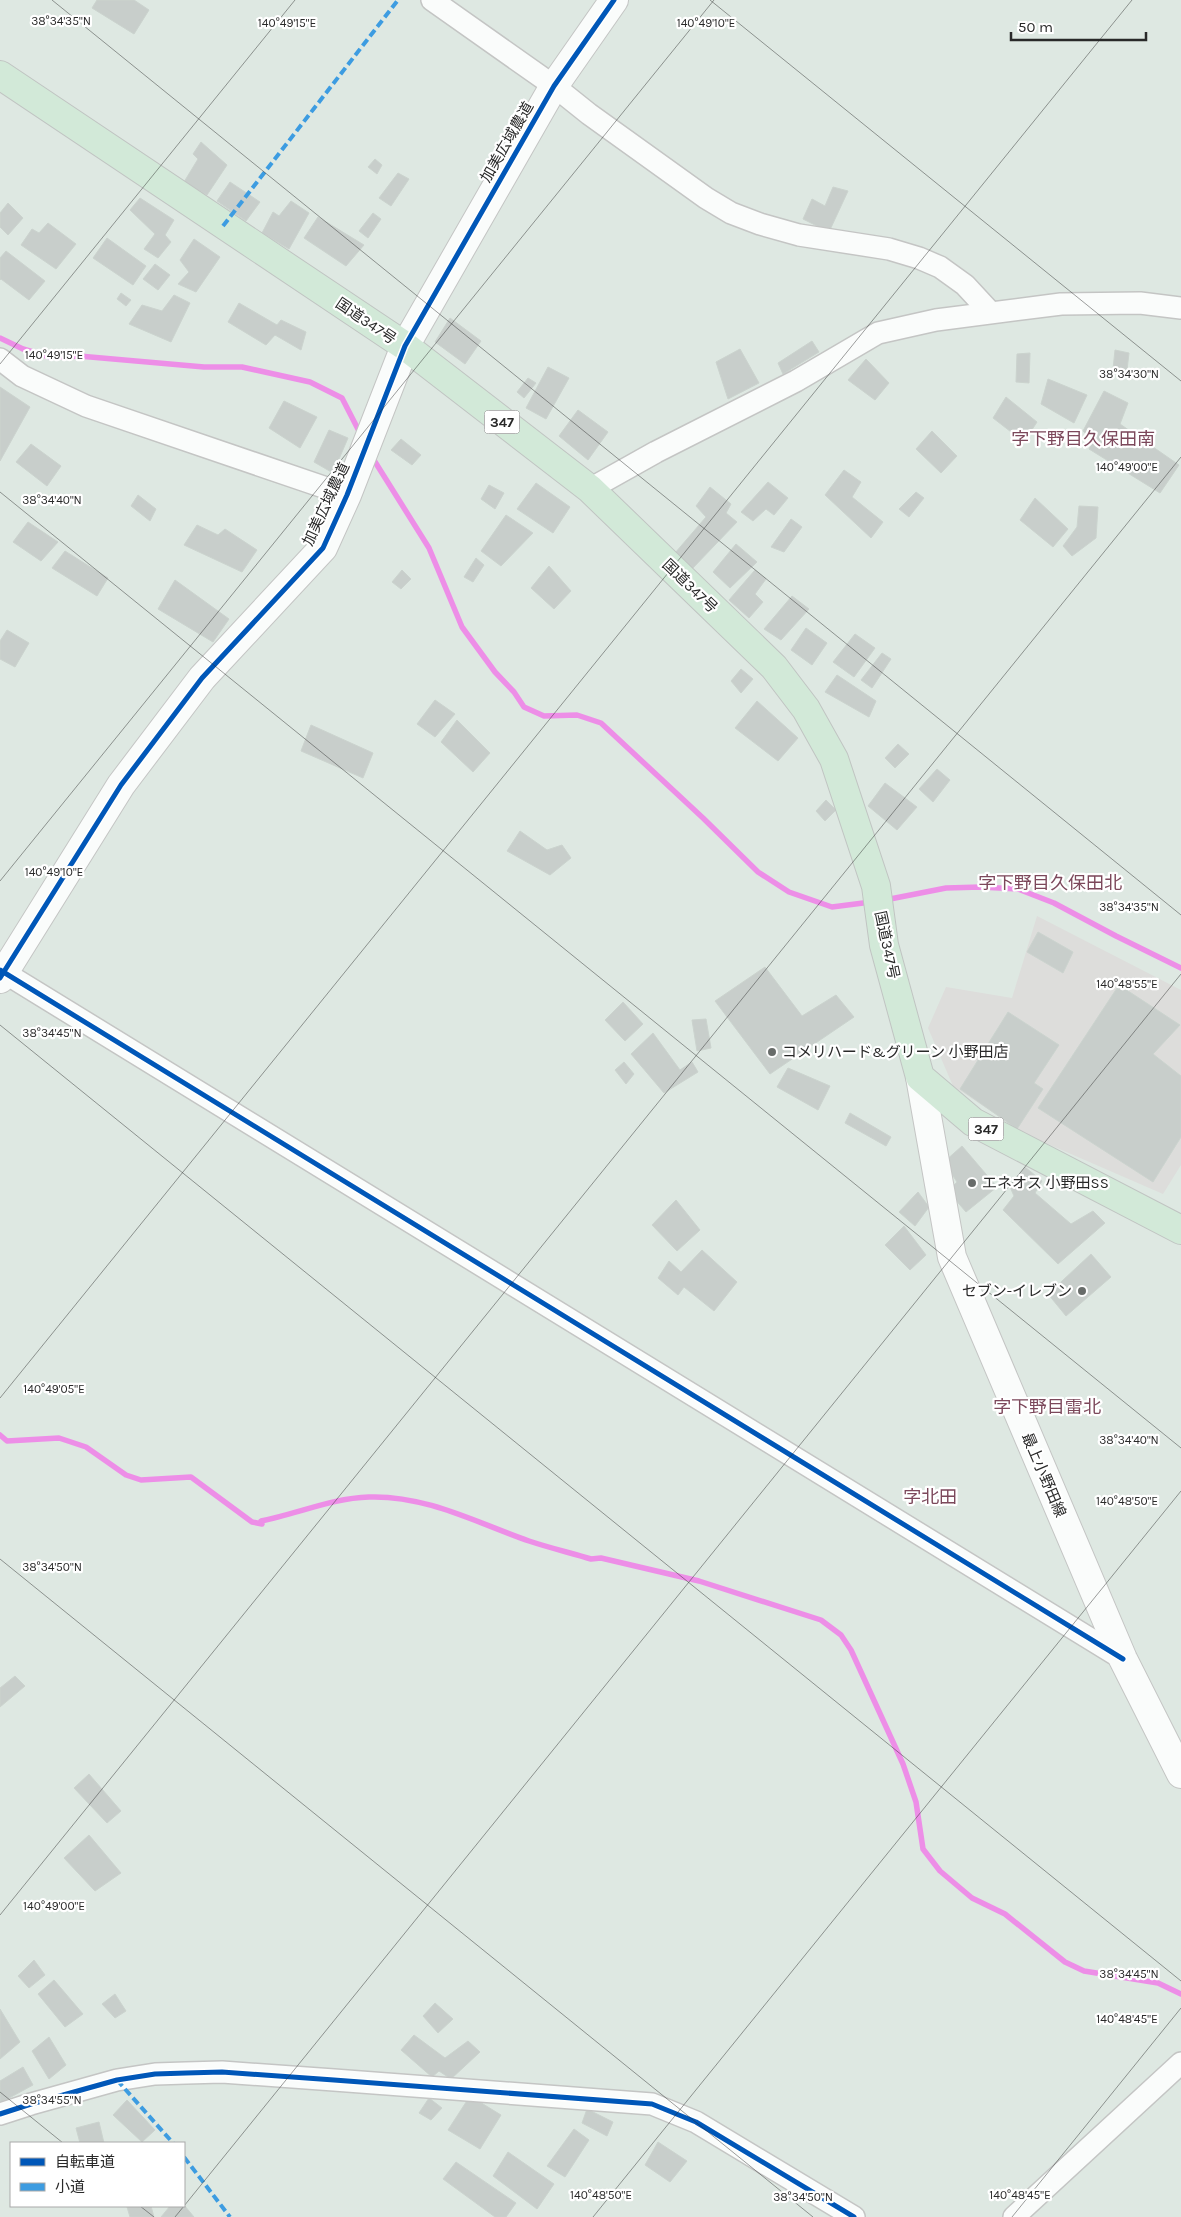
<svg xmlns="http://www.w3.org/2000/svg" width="1181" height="2217" viewBox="0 0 1181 2217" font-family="Karla,'Noto Sans JP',sans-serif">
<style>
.industrial{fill:#dddddb}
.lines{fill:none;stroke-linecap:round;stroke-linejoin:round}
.stream{stroke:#ed8ee7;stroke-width:5.5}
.building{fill:#c8cecb;stroke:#cbd3ce}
.street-casing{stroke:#c4c5c4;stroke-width:24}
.secondary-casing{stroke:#c4c5c4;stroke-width:30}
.highway-casing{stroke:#c0c4c2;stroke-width:30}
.street{stroke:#fafcfb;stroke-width:21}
.secondary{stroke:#fafcfb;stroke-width:28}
.highway{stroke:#d2e9d8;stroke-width:28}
.quiet{stroke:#3d9ce1;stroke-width:4;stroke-dasharray:8 4;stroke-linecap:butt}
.cycleway-casing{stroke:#fff;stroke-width:8}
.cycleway{stroke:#0057b8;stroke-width:5}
.ticks{fill:none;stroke:#292929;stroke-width:1;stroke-opacity:0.45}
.poi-dot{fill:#686c6a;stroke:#fff;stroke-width:2}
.labels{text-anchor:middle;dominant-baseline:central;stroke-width:4.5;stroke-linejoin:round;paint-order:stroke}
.shield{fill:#fff;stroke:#696969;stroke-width:1}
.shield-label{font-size:14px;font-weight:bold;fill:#292929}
.street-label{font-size:15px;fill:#292929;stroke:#fff}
.poi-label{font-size:15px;fill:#292929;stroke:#fff;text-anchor:start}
.quarter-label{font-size:18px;fill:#7c485b;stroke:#fff}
.ticks-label{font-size:12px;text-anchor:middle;fill:#292929;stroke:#fff;stroke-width:4.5;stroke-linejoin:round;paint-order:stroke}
</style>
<rect width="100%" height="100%" fill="#dee8e2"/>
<polygon class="industrial" points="1037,916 1181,990 1181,1165 1163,1194 1025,1134 953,1086 928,1028 946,987 1012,998"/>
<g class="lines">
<g class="stream">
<polyline points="0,338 23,349 50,357 79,356 204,367 242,367 310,382 342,398 361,435"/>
<polyline points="372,457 429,548 462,627 495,672 514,692 524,707 544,716 577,715 601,723 703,818 758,872 789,892 832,907 871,902"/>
<polyline points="885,900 946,888 981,887 1018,889 1054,903 1116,936 1181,968"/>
<path d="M0 1435 7 1441 59 1438 86 1447 126 1475 141 1480 191 1477 252 1522 262 1524 261 1521C297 1514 332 1498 369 1497 426 1495 477 1523 529 1541 550 1548 571 1553 591 1559L601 1558 699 1581 821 1620 841 1635 851 1650 903 1764 916 1802 923 1849 940 1871 972 1898 1005 1914 1065 1962 1084 1971 1158 1983 1181 1994"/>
</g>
</g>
<g class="building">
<polygon points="97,0 134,0 149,10 134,34 92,8"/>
<polygon points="201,142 227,165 207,195 184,182 198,159 193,154"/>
<polygon points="375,159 382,165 377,174 368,167"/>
<polygon points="398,173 409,179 391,206 379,198"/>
<polygon points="230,182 260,202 246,221 217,201"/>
<polygon points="833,187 848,191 829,232 803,219 812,199 825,206"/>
<polygon points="140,198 174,220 165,235 171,242 158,258 144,249 155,234 130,210"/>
<polygon points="291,201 309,213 289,249 262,233 273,212 279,216"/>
<polygon points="8,203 23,218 8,235 0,227 0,213"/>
<polygon points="373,213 381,219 368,238 359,231"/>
<polygon points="318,217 364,245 346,266 304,238"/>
<polygon points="48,223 76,244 56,269 21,245 32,229 39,233"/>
<polygon points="107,238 146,266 133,285 93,258"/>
<polygon points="194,239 220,257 196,292 178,284 189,272 180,260"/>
<polygon points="6,251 45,281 29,300 1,279 0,280 0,258"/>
<polygon points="155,264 170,275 158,290 143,279"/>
<polygon points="121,293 131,300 126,306 117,299"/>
<polygon points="174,295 190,303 171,342 129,324 142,305 162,311"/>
<polygon points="239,303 277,325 281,320 306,332 301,350 275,335 266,345 228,322"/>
<polygon points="450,318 481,341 465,364 435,342"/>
<polygon points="812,341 819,352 783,374 778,363"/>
<polygon points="740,349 759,383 728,399 716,362"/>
<polygon points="1115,350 1129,353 1127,370 1113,369"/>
<polygon points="1030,353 1029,383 1016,382 1017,354"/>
<polygon points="866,359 889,383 875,400 848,380"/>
<polygon points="548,367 569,378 546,419 526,408"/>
<polygon points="528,378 536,383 524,398 517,392"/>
<polygon points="1048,379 1087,395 1074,423 1041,404"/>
<polygon points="0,387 30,407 0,461"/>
<polygon points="1104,391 1128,403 1120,424 1179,465 1160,493 1089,449 1093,441 1083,431"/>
<polygon points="1006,397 1037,422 1024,442 993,418"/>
<polygon points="284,401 317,417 300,448 269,428"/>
<polygon points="578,410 608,432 588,460 559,436"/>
<polygon points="329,430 348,438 333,473 314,462"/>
<polygon points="932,431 957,456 941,473 916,449"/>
<polygon points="401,439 421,455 412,465 391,450"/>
<polygon points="31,444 61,466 47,486 16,462"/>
<polygon points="844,470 861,482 852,497 883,522 871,538 825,495"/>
<polygon points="768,482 788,498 774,515 766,509 753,521 741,512"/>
<polygon points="536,483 570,507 553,533 517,509"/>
<polygon points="489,485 504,493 495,509 481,499"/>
<polygon points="710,487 731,504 726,513 737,522 691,570 675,553 706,517 696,506"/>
<polygon points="916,492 924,498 909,517 899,509"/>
<polygon points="138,495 156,509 150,521 131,506"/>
<polygon points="1035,498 1068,529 1053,547 1020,520"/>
<polygon points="1079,506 1098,507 1096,538 1072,556 1063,546 1077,527"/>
<polygon points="506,515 533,533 501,566 481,551"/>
<polygon points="791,519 802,527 784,552 771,547"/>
<polygon points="28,522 58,542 41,561 13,542"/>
<polygon points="197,525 218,535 225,529 257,550 242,572 184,545"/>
<polygon points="736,544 757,562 730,588 713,572"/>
<polygon points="65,551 108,578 97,596 52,568"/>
<polygon points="476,558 484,565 473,582 464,577"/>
<polygon points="549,566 571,591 554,609 531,588"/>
<polygon points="402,570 411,579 401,589 392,582"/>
<polygon points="755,570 766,579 755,594 763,602 749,618 729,600"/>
<polygon points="175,580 229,619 213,642 158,609"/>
<polygon points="792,596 809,609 781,640 764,629"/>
<polygon points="806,628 827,643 812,665 791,650"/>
<polygon points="7,630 29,643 15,667 0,659 0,641"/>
<polygon points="855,634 875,648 854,677 833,662"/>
<polygon points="882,653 891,659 872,688 861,680"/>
<polygon points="741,669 753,679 741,693 731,681"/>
<polygon points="837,675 876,701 869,717 825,692"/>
<polygon points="435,700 455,714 435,737 417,724"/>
<polygon points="757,701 798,738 778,761 735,728"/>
<polygon points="457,720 490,753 473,772 441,742"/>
<polygon points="311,725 373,753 363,778 301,751"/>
<polygon points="898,744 909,754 895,768 885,758"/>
<polygon points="937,769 950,780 933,802 919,789"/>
<polygon points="885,783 917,807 897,830 868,806"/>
<polygon points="826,800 836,810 825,821 816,811"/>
<polygon points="520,831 547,850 562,845 571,858 550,875 507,851"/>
<polygon points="1038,932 1073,952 1063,973 1027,952"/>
<polygon points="765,967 802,1016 836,995 854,1017 770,1074 715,1001"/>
<polygon points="1119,985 1180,1025 1153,1054 1181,1076 1181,1137 1153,1182 1038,1108"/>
<polygon points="623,1002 643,1024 625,1041 605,1020"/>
<polygon points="1008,1012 1059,1045 1034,1083 1043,1089 1017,1129 960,1089"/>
<polygon points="706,1019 711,1048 697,1051 692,1020"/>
<polygon points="653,1033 680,1070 692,1062 698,1072 664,1093 631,1054"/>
<polygon points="624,1062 634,1074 626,1084 615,1070"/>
<polygon points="788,1068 830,1086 818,1110 777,1087"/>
<polygon points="850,1113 891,1137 886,1146 845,1123"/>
<polygon points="962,1146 997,1187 966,1212 948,1191 957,1182 944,1162"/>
<polygon points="1025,1167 1042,1181 1035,1193 1071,1224 1093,1211 1105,1223 1058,1264 1003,1210 1014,1196 1010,1187"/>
<polygon points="918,1192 929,1207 915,1226 899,1212"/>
<polygon points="676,1200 700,1230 677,1251 652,1225"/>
<polygon points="904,1226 926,1255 910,1270 885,1245"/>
<polygon points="702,1250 737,1282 714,1311 684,1287 678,1295 658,1278 669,1261 681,1272"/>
<polygon points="1091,1254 1111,1277 1066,1316 1048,1294"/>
<polygon points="15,1676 25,1686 0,1707 0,1688"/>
<polygon points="89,1774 121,1811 107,1823 74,1788"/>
<polygon points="89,1835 121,1873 95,1891 64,1858"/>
<polygon points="34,1960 45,1975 29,1988 18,1976"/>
<polygon points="54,1980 83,2014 65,2027 38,1994"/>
<polygon points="115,1994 126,2011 115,2018 102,2004"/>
<polygon points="435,2003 453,2019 438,2033 423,2016"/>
<polygon points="0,2009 20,2042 0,2059"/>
<polygon points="414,2035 445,2058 468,2041 480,2052 451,2079 439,2071 432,2077 401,2050"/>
<polygon points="49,2037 66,2065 49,2079 32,2051"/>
<polygon points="23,2067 33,2085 0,2103 0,2081"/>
<polygon points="470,2096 501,2115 480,2149 448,2130"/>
<polygon points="429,2098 442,2108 431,2120 419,2113"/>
<polygon points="127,2100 155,2130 142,2142 113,2115"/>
<polygon points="587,2109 613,2122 607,2136 582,2123"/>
<polygon points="99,2122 104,2143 80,2143 76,2128"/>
<polygon points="574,2129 589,2140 565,2177 547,2166"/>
<polygon points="658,2142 687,2161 670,2182 645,2165"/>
<polygon points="508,2152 554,2184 537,2209 493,2176"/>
<polygon points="456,2162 516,2203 506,2217 495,2217 443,2179"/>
<polygon points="184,2205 194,2217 161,2217 170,2206"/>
<polygon points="133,2206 151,2206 154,2217 130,2217 127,2207"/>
</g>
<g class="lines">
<defs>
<g id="street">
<polyline points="432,0 554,86 589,114 706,198 731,213 760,224 799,235 889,249 919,258 940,267 965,285 990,312"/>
<polyline points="0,359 22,376 86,406 347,495"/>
<polyline points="590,489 656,452 796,381 878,333 936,320 1061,304 1140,303 1181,308"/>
<polyline points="0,970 1123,1659"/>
<polyline points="0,2114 31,2104 117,2080 155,2074 186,2073 222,2072 334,2080 652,2104 696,2122 854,2217"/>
<polyline points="1014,2217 1181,2063"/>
</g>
<g id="secondary">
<polyline points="0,979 121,785 202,678 323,548 347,495 405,346 554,86 614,0"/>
<polyline points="920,1077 952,1257 1123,1659 1181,1774"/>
</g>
<polyline id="highway" points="0,75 405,346 590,489 774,667 806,709 834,759 876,886 884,945 920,1077 973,1122 1181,1230"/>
</defs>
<use href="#street" class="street-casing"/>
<use href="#secondary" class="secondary-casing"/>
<use href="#highway" class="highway-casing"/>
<use href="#street" class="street"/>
<use href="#secondary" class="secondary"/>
<use href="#highway" class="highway"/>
<g class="quiet">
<polyline points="223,226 398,0"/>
<polyline points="117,2080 173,2143"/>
<polyline points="184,2157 230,2217"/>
</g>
<defs>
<g id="cycleway">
<polyline points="0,970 1123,1659"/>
<polyline points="0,978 121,785 202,678 323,548 347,495 405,346 554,86 614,0"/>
<polyline points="0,2114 31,2104 117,2080 155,2074 186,2073 222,2072 334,2080 652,2104 696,2122 854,2217"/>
</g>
</defs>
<use href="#cycleway" class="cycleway-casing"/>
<use href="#cycleway" class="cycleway"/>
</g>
<path class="ticks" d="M52 0 1181 915M710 0 1181 381M0 364 295 0M0 492 1181 1448M0 881 714 0M0 1025 1181 1981M0 1398 1132 0M0 1559 813 2217M0 1915 1181 457M0 2092 63 2143M140 2206 154 2217M184 2206 1181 974M175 2217 184 2206M593 2217 1181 1491M1012 2217 1181 2008"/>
<g class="poi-dot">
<circle cx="772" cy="1052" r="5"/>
<circle cx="972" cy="1183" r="5"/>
<circle cx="1082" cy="1291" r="5"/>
</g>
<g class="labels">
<g class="shield">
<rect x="484.5" y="410.5" width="35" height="23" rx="4"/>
<rect x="968.5" y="1117.5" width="35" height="23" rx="4"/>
</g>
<g class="shield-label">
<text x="502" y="422">347</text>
<text x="986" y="1129">347</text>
</g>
<g class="street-label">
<text transform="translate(507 142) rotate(-60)">加美広域農道</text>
<text transform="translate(366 321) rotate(34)">国道347号</text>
<text transform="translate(326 504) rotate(-65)">加美広域農道</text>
<text transform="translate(690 586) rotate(44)">国道347号</text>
<text transform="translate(887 945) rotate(78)">国道347号</text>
<text transform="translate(1044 1475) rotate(67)">最上小野田線</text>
</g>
<g class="poi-label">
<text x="782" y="1052">コメリハード&amp;グリーン 小野田店</text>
<text x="982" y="1183">エネオス 小野田SS</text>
<text x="1072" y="1291" text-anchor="end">セブン-イレブン</text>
</g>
<g class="quarter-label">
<text x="1083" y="439">字下野目久保田南</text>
<text x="1050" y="883">字下野目久保田北</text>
<text x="1047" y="1407">字下野目雷北</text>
<text x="930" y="1497">字北田</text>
</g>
</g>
<g class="ticks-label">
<text x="61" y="25">38°34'35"N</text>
<text x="287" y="27">140°49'15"E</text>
<text x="706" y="27">140°49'10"E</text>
<text x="54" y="359">140°49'15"E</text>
<text x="1129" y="378">38°34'30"N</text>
<text x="1127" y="471">140°49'00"E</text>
<text x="52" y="504">38°34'40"N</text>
<text x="54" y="876">140°49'10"E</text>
<text x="1129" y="911">38°34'35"N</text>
<text x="1127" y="988">140°48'55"E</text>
<text x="52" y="1037">38°34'45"N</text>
<text x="54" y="1393">140°49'05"E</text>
<text x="1129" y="1444">38°34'40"N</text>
<text x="1127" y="1505">140°48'50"E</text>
<text x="52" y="1571">38°34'50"N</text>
<text x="54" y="1910">140°49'00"E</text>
<text x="1129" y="1978">38°34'45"N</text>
<text x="1127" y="2023">140°48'45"E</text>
<text x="52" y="2104">38°34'55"N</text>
<text x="601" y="2199">140°48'50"E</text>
<text x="1020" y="2199">140°48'45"E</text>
<text x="803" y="2201">38°34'50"N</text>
</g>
<rect x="10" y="2142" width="175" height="65" fill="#ffffff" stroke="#a9a9a9"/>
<rect x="20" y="2158" width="25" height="8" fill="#0057b8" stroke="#a9a9a9"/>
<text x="55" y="2167" font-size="15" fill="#292929">自転車道</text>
<rect x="20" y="2183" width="25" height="8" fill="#3d9ce1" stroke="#a9a9a9"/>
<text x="55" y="2192" font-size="15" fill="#292929">小道</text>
<path d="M1011 32v8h135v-8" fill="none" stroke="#292929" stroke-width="2.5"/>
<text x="1018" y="32" font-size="15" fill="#292929" stroke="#ffffff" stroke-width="4" paint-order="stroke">50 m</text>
</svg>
